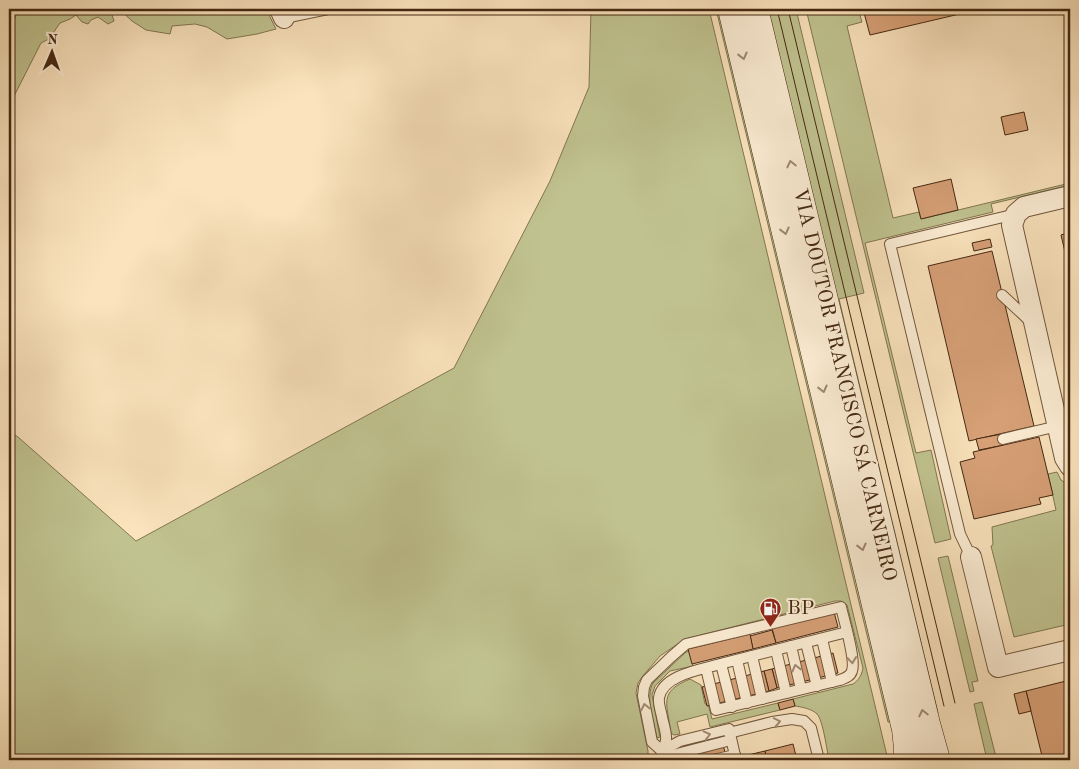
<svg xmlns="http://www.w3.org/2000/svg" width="1079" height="769" viewBox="0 0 1079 769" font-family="'Old Standard TT',serif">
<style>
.green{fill:#c0c390;stroke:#827650}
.building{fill:#d7a077;stroke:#442811}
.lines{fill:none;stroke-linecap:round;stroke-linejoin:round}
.lane-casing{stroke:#72573c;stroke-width:12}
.street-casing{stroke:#72573c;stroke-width:22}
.secondary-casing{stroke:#442811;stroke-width:29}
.lane{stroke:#fcedd4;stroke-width:10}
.street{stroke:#fcedd4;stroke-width:20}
.secondary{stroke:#fcedd4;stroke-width:28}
.tram{stroke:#442811;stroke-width:1}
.oneway{stroke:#a08a72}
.labels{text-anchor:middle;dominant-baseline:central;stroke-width:4;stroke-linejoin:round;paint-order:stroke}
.street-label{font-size:20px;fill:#442811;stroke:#fcedd4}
.poi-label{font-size:20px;fill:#442811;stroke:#fcedd4;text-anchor:start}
</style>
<rect width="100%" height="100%" fill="#fae3bd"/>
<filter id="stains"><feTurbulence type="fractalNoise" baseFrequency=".004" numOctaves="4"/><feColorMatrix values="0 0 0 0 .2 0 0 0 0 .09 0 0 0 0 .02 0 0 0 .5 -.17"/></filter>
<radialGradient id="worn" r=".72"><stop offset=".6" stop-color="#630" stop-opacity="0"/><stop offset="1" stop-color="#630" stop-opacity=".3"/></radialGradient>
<g class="green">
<polygon points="19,9 106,9 111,12 114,21 108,24 98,17 91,20 88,24 82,22 76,15 70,19 60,23 49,39 41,43 9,106 9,31"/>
<polygon points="119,9 266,9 276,29 257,34 227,39 207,27 195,24 172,26 170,34 146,30 132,21"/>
<path d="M591 9H709L888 760H829C827 751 823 720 817 714 812 709 802 707 795 706L793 699 853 684C858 681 862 675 863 668L847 605 841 601H835L685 639 660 656 642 677 638 683 636 693 648 751V756L645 760H9V431L18 437 136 541 454 368 550 181 589 87Z"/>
<polygon points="716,9 721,9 892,721 888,722"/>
<polygon points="765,9 796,9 864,293 839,299 938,713 934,714"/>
<polygon points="806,9 858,9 862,22 847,26 893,218 919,212 921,219 1070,183 1070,185 991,204 993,212 865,243 916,453 931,450 951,539 935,543"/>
<polygon points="1057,472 1061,480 1070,486 1070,624 1014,637 991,546 993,545 992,527 1056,510 1048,474"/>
<polygon points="948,556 978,681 972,682 974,691 970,692 938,558"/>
<path d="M690 651 693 666 670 671 655 686 652 695 660 737 657 738C654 722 645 697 653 683L686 652Z"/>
<path d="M690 679 701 685 705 704H708L712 719 778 703 780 710 710 727 707 714 677 722 680 734 674 735 671 733C667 703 658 692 690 679Z"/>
<polygon points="982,702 996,757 998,760 987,760 974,704"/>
</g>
<g class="building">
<polygon points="863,9 981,9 870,35"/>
<polygon points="1024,112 1028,130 1005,135 1001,117"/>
<polygon points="951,179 958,210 921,219 913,188"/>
<polygon points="1070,232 1070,273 1061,235"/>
<polygon points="990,239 992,247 974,251 972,243"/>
<polygon points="992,251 1034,426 969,441 928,266"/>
<polygon points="1002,434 1004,445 979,450 976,439"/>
<polygon points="1039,437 1053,495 1039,498 1041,504 974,519 960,462 975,458 973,452"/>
<polygon points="834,612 838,627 776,643 772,628"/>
<polygon points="772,630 776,643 753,649 750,636"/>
<polygon points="750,634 753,649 692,664 688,649"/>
<polygon points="833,653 838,673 777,688 772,669"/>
<polygon points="772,669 777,688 769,691 764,671"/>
<polygon points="764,671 769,691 707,706 702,687"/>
<polygon points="1070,680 1070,758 1061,760 1043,760 1026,691"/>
<polygon points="1026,691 1031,711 1019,714 1014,694"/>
<polygon points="793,699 795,706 780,710 778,703"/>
<polygon points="721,737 727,760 765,751 767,760 689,760 685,746"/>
<polygon points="793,744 797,760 767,760 765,751"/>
</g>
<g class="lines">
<defs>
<g id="lane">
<polyline points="284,18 328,9"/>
<polyline points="1002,295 1031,322"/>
<polyline points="1003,439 1058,426"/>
<polyline points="971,557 960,534 890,244 1016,214"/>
<polyline points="822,639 832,682"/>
<polyline points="806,643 817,686"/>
<polyline points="791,646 801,689"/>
<polyline points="776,650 786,693"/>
<polyline points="752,656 762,699"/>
<polyline points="737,660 747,703"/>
<polyline points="721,664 732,707"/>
<path d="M706 668 716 710 840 680C845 678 850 677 852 671 856 660 844 620 841 607L686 644 671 657 647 680 644 687 643 696 652 742 662 751C663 748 666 743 666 740 667 734 663 723 662 717 661 711 658 704 659 698 662 674 705 669 724 663L847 632"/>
<polyline points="729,733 772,722 792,719 804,721 811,728 819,760"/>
<polyline points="661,758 731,740"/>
<polyline points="661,760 662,751 680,741 729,729 736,760"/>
<polyline points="713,760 735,755"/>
</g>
<g id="street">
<polyline points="280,9 284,18"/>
<polyline points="1070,196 1024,207 1016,214 1012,225 1065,458 1070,466"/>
<polyline points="971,557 998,667 1070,650"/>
</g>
<g id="secondary">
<polyline points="732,9 906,729 908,748 908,760"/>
<polyline points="754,9 926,724 936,760"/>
</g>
</defs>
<use href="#lane" class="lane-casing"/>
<use href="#street" class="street-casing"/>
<use href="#secondary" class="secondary-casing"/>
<use href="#lane" class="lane"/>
<use href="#street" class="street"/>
<use href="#secondary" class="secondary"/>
<g class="tram">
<polyline points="777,9 944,706"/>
<polyline points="788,9 955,703"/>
</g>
</g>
<defs><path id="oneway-chevron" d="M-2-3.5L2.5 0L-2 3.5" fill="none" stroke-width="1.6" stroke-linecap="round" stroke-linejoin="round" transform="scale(1.25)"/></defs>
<g class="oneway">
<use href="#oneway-chevron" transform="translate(743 56) rotate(76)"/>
<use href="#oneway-chevron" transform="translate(791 164) rotate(-103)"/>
<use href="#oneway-chevron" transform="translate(785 231) rotate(76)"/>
<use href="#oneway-chevron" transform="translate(823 389) rotate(76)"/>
<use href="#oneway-chevron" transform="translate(862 547) rotate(76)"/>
<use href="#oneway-chevron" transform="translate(852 660) rotate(84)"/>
<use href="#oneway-chevron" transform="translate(796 668) rotate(-104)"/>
<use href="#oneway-chevron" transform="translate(645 707) rotate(-102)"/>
<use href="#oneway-chevron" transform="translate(923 713) rotate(-103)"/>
<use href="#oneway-chevron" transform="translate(777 722) rotate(-11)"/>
<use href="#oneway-chevron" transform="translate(707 735) rotate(-14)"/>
</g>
<defs>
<symbol id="fuel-pin" viewBox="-11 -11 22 30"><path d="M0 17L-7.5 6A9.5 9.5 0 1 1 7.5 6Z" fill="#8f2418" stroke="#fcedd4"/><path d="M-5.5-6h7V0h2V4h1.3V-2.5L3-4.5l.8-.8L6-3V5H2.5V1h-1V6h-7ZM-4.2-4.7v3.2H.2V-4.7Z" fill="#fff"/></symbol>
</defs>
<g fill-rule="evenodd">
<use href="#fuel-pin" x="758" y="596" width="25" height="34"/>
</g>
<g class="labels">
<g class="street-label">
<text transform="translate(844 385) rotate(77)">VIA DOUTOR FRANCISCO SÁ CARNEIRO</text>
</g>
<g class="poi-label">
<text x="787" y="609">BP</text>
</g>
</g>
<rect width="1079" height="769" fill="none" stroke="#fae3bd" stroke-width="30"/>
<rect x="10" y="10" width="1059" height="749" fill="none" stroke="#442811" stroke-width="2.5"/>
<rect x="15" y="15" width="1049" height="739" fill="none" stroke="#442811"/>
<g transform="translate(52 52) rotate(2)" stroke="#fcedd4" stroke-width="4" paint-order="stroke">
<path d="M0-4L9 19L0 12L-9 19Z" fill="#442811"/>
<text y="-8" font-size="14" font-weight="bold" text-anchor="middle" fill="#442811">N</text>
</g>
<rect width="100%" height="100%" filter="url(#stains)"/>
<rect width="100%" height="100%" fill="url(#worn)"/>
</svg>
